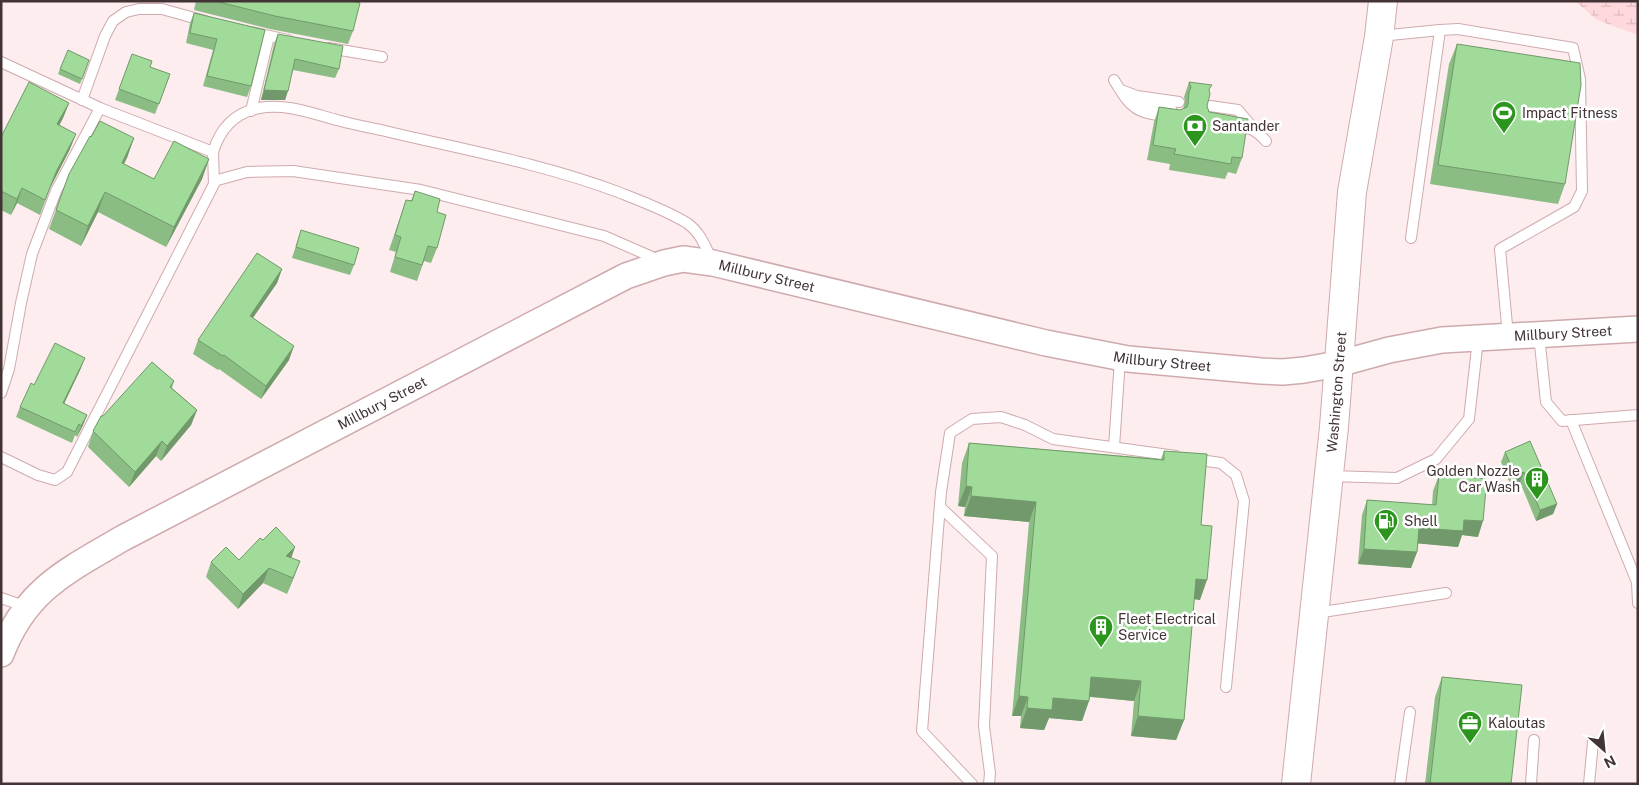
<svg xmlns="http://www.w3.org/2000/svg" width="1639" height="785" viewBox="0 0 1639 785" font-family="'Public Sans',sans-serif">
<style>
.wetland{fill:url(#wetland-marsh)}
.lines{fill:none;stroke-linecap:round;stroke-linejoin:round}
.service-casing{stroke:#cfaaad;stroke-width:12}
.tertiary-casing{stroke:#cfaaad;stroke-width:28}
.primary-casing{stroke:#cfaaad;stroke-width:30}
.service{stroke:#fff;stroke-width:10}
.tertiary{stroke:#fff;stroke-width:25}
.primary{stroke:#fff;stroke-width:28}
.wall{fill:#8abc84}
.shaded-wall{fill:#71996b}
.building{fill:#a1db99;stroke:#71996b}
.labels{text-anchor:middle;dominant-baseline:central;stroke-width:5;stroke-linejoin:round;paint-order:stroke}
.poi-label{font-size:14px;fill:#423334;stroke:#fff;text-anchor:start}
.street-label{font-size:14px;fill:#423334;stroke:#fff}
</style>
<defs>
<pattern id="wetland-marsh" width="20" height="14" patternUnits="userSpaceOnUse" patternTransform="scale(1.25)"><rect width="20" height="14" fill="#fed8dc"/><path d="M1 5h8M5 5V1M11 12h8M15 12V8" fill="none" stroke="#dbbabd"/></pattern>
</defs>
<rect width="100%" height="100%" fill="#fdedee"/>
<polygon class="wetland" points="1575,1 1638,1 1638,35 1597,20"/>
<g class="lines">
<defs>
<g id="service">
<polyline points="251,32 288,40"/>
<polyline points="1380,36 1440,30 1458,29 1573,48 1580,79 1582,191 1574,207 1500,249 1508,336"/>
<polyline points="329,48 382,57"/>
<path d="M1 62 100 108 213 152C220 129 234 113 259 108 286 103 311 113 337 120 351 124 366 127 381 130 460 149 541 163 618 192 641 201 666 210 687 223 700 232 705 246 712 260"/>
<path d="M1114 80C1132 110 1135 112 1170 117"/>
<polyline points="1121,90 1137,96 1179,102"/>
<polyline points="82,100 105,36 113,21 126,12 139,9 162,9 205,21"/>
<polyline points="1136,103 1146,106 1171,109"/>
<polyline points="1210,106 1238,110 1254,129"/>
<polyline points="251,111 269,36"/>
<path d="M1235 126C1251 128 1255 129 1266 141"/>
<polyline points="214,181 247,172 293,171 421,190 604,236 659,260"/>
<polyline points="1411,238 1440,30"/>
<polyline points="1539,335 1546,402 1562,421 1638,415"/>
<polyline points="1,393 9,369 21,303 32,254 56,191 100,108"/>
<polyline points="1571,420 1637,582 1638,603"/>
<polyline points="1114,447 1120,359"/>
<polyline points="1,457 38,475 55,480 67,472 214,184 213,152"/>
<polyline points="1193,459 1221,463 1236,475 1244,501 1226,687"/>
<polyline points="1329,476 1397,478 1436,459 1469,419 1478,339"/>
<polyline points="940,507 992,556 984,726 990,773 989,784"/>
<polyline points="1,598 27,607"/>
<polyline points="1316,613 1446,593"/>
<polyline points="972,784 922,731 941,492 950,433 972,419 1001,417 1025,425 1053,439 1176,456"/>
<polyline points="1400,784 1410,712"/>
<polyline points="1531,784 1534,740"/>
<polyline points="1589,784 1593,742"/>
</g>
<g id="tertiary">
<path id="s1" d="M1 654C26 589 67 571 123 538L626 276 664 263 683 259 713 263 1046 343 1128 359 1261 371 1283 372 1304 370 1338 364 1389 350 1442 340 1638 329"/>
</g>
<g id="primary">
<path id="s2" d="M1296 784 1334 427 1352 192 1379 37 1383 1"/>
</g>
</defs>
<use href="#service" class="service-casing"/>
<use href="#tertiary" class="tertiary-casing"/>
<use href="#primary" class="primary-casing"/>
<use href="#service" class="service"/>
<use href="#tertiary" class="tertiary"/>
<use href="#primary" class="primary"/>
</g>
<g class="wall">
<polygon points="196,1 353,1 353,31 348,44 270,29 194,10"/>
<polygon points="194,13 265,30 251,86 247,97 203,86 213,50 186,43 190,23"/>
<polygon points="278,34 339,69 335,78 293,70 285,100 261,100 274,44"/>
<polygon points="1457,44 1565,184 1558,204 1430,184 1449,64"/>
<polygon points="132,54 150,67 170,74 155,114 115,100"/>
<polygon points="89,60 80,84 58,74 60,69"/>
<polygon points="1189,82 1209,92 1207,106 1209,112 1242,158 1236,174 1228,172 1225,179 1169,170 1170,164 1147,160 1154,122 1159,107 1180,110 1183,109 1185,101 1184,97"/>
<polygon points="69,103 63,118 59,125 70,149 50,188 40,215 17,203 11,215 1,210 1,137"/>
<polygon points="91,137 134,138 124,164 154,179 209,159 202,179 166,247 98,212 81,246 49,229 69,174"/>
<polygon points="415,191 437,212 437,248 431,263 424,261 417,281 390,272 396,252 389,250 406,200 411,201"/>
<polygon points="301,230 354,265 350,275 292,258"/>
<polygon points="282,269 277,283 253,318 289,360 261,399 219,369 218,370 193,354 198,340"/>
<polygon points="81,368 64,404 87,415 83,425 77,437 75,435 72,443 16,417 20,407 34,385"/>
<polygon points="174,381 172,388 197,410 191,425 161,461 156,456 129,487 88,447 93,431 103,416"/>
<polygon points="969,443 1161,459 1164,451 1201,525 1200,600 1194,599 1184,720 1176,740 1131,736 1134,701 1090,697 1082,721 1049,718 1044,730 1020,728 1021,716 1012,716 1029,522 964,516 965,507 958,506 962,463"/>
<polygon points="1505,452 1557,504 1553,514 1536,521 1520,482 1511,486 1501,462"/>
<polygon points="1439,475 1478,537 1462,535 1458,547 1417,543 1417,552 1411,568 1358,564 1362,515 1367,500 1432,505 1433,491"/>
<polygon points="263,540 291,558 294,577 287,594 263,583 238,609 206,577 211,562 239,560"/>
<polygon points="1442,677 1511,784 1425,784 1435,697"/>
</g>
<g class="shaded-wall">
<polygon points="264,90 288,91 285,100 261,100"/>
<polygon points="69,103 63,118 52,140 57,124"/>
<polygon points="76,134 70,149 50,188 40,215 56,172"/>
<polygon points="134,138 127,158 114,182 122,163"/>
<polygon points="209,159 202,179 166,247 174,227"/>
<polygon points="22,188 17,203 11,215 17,199"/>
<polygon points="105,192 98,212 81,246 88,226"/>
<polygon points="282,269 277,283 245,329 250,316"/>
<polygon points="294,346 289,360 261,399 266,386"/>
<polygon points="85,358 81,368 59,414 63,403"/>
<polygon points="197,410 191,425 161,461 167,446"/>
<polygon points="87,415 83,425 77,437 81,426"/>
<polygon points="162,441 156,456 129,487 135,472"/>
<polygon points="1524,472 1520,482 1511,486 1515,475"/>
<polygon points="966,486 972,487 965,507 958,506"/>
<polygon points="971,496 1036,502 1029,522 964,516"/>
<polygon points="1557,504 1553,514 1536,521 1540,510"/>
<polygon points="1464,520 1483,521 1478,537 1462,535 1458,547 1413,543 1419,528"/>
<polygon points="295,547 290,562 286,556"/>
<polygon points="1364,549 1417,552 1411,568 1358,564"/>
<polygon points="300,561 294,577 287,594 293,578"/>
<polygon points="269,568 263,583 238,609 243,594"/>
<polygon points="1196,579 1207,580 1200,600 1188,598"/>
<polygon points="1091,677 1141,681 1134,701 1084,696"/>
<polygon points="1019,696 1028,697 1021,716 1012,716"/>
<polygon points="1053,698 1089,701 1082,721 1049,718 1044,730 1020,728 1027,708"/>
<polygon points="1138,716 1184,720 1176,740 1131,736"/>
</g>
<g class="building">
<polygon points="215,1 353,1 360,3 353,31 275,16"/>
<polygon points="194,13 265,30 251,86 207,76 217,39 190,33"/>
<polygon points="278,34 343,46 339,69 295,59 288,91 264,90"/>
<polygon points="1457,44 1580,63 1581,85 1565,184 1438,165"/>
<polygon points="68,50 89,60 82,79 60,69"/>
<polygon points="132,54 152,61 150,67 170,74 159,104 119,89"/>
<polygon points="29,82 69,103 57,124 76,134 56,172 45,200 22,188 17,199 1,191 1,137"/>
<polygon points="1189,82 1212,85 1209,89 1210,94 1207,106 1209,112 1248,119 1242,158 1232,157 1231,164 1174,154 1176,149 1153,145 1159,107 1180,110 1187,107 1188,104 1189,92 1191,87"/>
<polygon points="100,121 134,138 122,163 154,179 174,141 209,159 174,227 105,192 88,226 56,210 69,174 90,136 91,137"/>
<polygon points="415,191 440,199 437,212 446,215 437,248 428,246 422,265 395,257 401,237 395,235 406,200 412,201"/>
<polygon points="301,230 359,248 354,265 296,247"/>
<polygon points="257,253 282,269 250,316 294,346 266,386 224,355 223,356 198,340"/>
<polygon points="55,343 85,358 63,403 87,415 81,426 79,424 75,432 20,407 31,383 34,385"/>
<polygon points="152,362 174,381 170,387 197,410 167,446 162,441 135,472 93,431 101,416 103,416"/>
<polygon points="1530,441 1557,504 1540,510 1524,472 1515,475 1505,452"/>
<polygon points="969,443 1164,460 1164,451 1207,454 1201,525 1212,526 1207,580 1196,579 1184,720 1138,716 1141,681 1091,677 1089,701 1053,698 1052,710 1027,708 1028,697 1019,696 1036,502 971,496 972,487 966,486"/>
<polygon points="1439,475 1487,479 1483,521 1464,520 1463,531 1419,528 1417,552 1364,549 1367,500 1436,505"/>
<polygon points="276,527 295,547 286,556 300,561 293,578 269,568 243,594 211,562 226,547 239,560 260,538 263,540"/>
<polygon points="1442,677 1522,685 1511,784 1430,784"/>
</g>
<defs>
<symbol id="stadium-pin" viewBox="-11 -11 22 30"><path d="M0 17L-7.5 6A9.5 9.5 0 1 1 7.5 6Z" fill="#2c951d" stroke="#fff"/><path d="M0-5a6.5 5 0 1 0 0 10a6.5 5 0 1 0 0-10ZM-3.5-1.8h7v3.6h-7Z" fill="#fff"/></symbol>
<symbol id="bank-pin" viewBox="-11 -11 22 30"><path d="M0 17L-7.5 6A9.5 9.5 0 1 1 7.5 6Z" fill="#2c951d" stroke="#fff"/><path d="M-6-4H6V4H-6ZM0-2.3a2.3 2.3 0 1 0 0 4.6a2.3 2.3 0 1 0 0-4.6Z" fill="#fff"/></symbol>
<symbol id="building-pin" viewBox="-11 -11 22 30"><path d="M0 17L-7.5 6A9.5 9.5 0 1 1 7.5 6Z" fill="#2c951d" stroke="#fff"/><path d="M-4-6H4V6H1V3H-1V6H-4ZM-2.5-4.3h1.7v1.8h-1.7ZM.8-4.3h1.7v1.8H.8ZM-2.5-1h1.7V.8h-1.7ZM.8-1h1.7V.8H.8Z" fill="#fff"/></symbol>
<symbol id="fuel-pin" viewBox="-11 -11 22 30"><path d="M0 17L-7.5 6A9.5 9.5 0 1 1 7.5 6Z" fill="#2c951d" stroke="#fff"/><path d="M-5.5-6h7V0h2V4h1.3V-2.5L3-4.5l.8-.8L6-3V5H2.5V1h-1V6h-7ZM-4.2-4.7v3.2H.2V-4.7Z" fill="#fff"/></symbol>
<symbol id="office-pin" viewBox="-11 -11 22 30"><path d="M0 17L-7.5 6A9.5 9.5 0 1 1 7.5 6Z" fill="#2c951d" stroke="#fff"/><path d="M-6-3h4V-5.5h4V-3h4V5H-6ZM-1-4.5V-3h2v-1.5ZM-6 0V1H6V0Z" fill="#fff"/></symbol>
</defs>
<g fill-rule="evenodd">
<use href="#stadium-pin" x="1490" y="99" width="28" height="38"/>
<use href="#bank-pin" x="1181" y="112" width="28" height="38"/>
<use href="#building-pin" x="1523" y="465" width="28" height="38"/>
<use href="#fuel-pin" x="1372" y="507" width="28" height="38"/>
<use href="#building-pin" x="1087" y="613" width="28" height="38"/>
<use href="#office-pin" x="1456" y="709" width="28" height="38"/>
</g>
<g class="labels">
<g class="poi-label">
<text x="1522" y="113">Impact Fitness</text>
<text x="1212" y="126">Santander</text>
<text x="1520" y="471" text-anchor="end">Golden Nozzle<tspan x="1520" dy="16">Car Wash</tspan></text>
<text x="1404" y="521">Shell</text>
<text x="1118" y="619">Fleet Electrical<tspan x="1118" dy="16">Service</tspan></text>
<text x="1488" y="723">Kaloutas</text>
</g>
<g class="street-label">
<text stroke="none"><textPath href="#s1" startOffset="885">Millbury Street</textPath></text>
<text stroke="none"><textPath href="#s1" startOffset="1695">Millbury Street</textPath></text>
<text stroke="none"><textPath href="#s1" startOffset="1290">Millbury Street</textPath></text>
<text stroke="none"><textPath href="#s2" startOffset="394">Washington Street</textPath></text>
<text stroke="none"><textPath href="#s1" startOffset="465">Millbury Street</textPath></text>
</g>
</g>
<rect width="1639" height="785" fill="none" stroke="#423334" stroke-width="5"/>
<g transform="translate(1604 750) rotate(153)" stroke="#ffffff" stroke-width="4" paint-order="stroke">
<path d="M0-4L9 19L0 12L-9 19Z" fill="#423334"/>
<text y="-8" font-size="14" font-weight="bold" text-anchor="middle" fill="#423334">N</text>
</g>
</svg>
